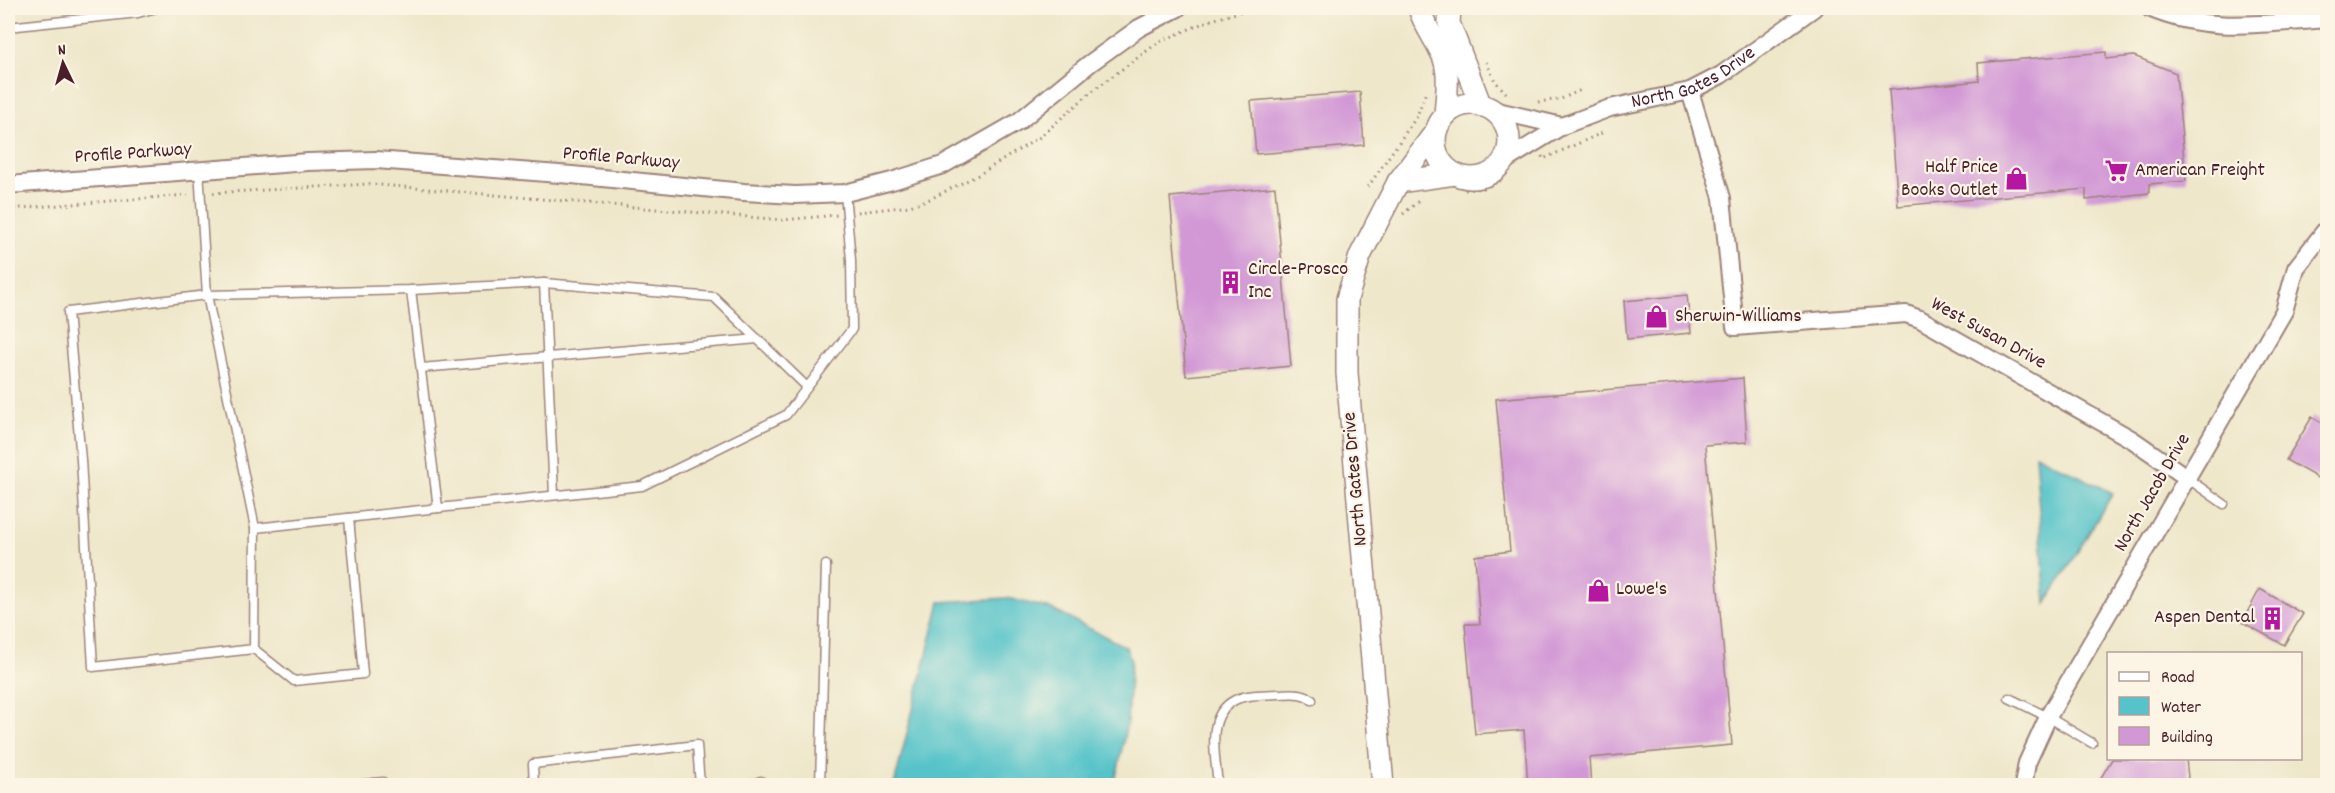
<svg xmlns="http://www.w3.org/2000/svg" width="2335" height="793" viewBox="0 0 2335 793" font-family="Dekko,sans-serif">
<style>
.water{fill:#55c3c9;stroke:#50717a;stroke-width:1.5}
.building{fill:#d298d6}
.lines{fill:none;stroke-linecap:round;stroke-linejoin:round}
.service-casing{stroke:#9c837a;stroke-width:11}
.minor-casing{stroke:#9c837a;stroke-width:20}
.tertiary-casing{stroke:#9c837a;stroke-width:24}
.path{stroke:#9c837a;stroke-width:3;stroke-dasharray:1.5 4.5;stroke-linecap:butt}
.service{stroke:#fff;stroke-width:8}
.minor{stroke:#fff;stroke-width:16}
.tertiary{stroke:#fff;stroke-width:21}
.labels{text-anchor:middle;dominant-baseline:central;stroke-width:4.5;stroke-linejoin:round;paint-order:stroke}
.street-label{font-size:20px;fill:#4a1f2b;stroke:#fcf5e5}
.poi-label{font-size:20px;fill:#4a1f2b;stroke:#fcf5e5;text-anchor:start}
</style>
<rect width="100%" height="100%" fill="#fcf5e5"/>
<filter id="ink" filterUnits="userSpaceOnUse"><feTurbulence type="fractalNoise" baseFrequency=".0167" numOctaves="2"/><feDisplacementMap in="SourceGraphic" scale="12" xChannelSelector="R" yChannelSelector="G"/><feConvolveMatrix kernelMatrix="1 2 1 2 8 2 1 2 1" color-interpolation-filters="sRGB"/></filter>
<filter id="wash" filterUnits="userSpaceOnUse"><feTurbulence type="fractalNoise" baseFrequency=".008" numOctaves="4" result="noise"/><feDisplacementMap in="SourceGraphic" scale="24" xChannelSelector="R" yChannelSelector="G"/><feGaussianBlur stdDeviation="1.35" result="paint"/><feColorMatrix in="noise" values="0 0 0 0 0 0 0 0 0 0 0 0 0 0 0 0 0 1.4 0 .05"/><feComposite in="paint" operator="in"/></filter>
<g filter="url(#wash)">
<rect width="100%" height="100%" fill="#eee7ca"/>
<g class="water">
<polygon points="2035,454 2113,493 2046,604"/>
<polygon points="1007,598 1051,609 1126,647 1131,661 1127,722 1118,769 1113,785 894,785 940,602"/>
</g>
<g id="blocks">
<g class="building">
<polygon points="2106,52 2106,59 2134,56 2176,73 2186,181 2149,184 2149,193 2086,200 2086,189 1898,206 1889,90 1979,81 1978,63"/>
<polygon points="1360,92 1364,145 1256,154 1251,101"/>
<polygon points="1275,187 1291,366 1186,376 1170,197"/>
<polygon points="1687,295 1691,333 1627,339 1624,301"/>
<polygon points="1743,378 1747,442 1705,445 1732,745 1589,758 1591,786 1528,786 1524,730 1475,734 1465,624 1480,624 1475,556 1510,551 1496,399"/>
<polygon points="2312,417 2328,426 2328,484 2286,460"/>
<polygon points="2260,589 2303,614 2284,645 2242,622"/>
<polygon points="2112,759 2186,759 2188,777 2183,786 2096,786"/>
</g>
</g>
</g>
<g filter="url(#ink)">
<use href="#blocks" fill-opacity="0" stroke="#9c837a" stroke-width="1.5"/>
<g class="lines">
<defs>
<g id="service">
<polyline points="8,27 138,13 156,8"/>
<polyline points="199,170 207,295 68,312 81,460 93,667 254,649 255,528 207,295 411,290 544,283 714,297 807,387"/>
<polyline points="544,283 554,495"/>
<polyline points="411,290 438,508"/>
<polyline points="421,368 758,339"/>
<polyline points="2187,478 2224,504"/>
<polyline points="255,528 642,486 786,415 852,329 851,260 845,193"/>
<polyline points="254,649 294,681 363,674 349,518"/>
<polyline points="2009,698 2048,717 2092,743"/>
<polyline points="153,786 167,786"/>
<polyline points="346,786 383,782"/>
<polyline points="534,786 533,764 697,745 700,786"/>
<polyline points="747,786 761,781 770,786"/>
<polyline points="820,786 826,565"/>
<path d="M1218 786C1216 757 1204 716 1235 700 1246 694 1264 695 1277 694 1289 694 1303 691 1312 700"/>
</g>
<g id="minor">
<path d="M2149 8C2209 34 2264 23 2328 19"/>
<polyline points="1690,91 1722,198 1735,327 1906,314 1920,319 2133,440 2186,477"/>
<polyline points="1489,109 1562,126"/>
<path id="s1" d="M1503 162 1562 126 1610 108 1690 91 1721 75 1814 8"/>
<polyline points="8,185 308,162 376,160 572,175 744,192 795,195 845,193 892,181 943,165 1018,122 1089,64 1139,28 1178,8"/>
<polyline points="2023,786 2027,763 2048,717 2284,311 2296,268 2328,227"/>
</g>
<g id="tertiary">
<path d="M1419 8C1424 26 1437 41 1444 59 1450 77 1446 98 1445 116"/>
<polyline points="1450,8 1449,23 1481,106"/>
<circle cx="1472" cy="141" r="37"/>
<polyline points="1398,182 1455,174"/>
<polyline points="1383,786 1347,373 1347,299 1360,256 1398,182 1436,131"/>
</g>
</defs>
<use href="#service" class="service-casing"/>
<use href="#minor" class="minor-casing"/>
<use href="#tertiary" class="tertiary-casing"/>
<g class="path">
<polyline points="1486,62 1495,81 1509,96"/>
<polyline points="1538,102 1561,99 1581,90"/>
<polyline points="1542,156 1543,159 1602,133"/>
<polyline points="1368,187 1417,116 1426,92"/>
<polyline points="1465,190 1484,188 1504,179"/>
<polyline points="213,193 369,184 783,220 837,215"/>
<polyline points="8,209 188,195"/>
<polyline points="858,212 910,206 930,199 978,175 1040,137 1091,92 1159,42 1208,21 1253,8"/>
<polyline points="1403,214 1421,199"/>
</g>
<use href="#service" class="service"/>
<use href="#minor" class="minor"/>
<use href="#tertiary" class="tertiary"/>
</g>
</g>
<defs>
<symbol id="supermarket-bare" viewBox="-9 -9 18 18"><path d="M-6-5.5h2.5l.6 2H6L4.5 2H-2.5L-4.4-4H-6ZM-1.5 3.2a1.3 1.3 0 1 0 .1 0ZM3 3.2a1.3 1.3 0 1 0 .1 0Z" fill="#b5179e" stroke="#fcf5e5" stroke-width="2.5" paint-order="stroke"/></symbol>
<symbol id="shop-bare" viewBox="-9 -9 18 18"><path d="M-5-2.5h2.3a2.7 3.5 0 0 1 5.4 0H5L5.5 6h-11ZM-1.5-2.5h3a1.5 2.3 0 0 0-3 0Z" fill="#b5179e" stroke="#fcf5e5" stroke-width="2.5" paint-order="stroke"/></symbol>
<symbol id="building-bare" viewBox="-9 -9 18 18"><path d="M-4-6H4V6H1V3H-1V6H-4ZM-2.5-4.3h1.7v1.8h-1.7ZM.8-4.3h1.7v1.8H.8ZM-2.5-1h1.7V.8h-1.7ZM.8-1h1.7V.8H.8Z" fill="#b5179e" stroke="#fcf5e5" stroke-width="2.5" paint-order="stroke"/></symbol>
</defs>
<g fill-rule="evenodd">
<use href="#supermarket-bare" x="2100" y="154" width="33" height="33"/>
<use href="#shop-bare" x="2000" y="162" width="33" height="33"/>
<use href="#building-bare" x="1214" y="266" width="33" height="33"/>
<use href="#shop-bare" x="1640" y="300" width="33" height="33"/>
<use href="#shop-bare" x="1582" y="574" width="33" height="33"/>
<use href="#building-bare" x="2256" y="602" width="33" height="33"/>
</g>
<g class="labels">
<g class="street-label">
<text stroke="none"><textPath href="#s1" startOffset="210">North Gates Drive</textPath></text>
<text transform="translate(133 154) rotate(-4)">Profile Parkway</text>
<text transform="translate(621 159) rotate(5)">Profile Parkway</text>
<text transform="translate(1988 334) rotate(29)">West Susan Drive</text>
<text transform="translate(1356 479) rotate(-95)">North Gates Drive</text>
<text transform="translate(2153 493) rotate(-60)">North Jacob Drive</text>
</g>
<g class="poi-label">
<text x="1998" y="168" text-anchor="end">Half Price<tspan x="1998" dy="23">Books Outlet</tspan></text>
<text x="2135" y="171">American Freight</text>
<text x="1248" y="270">Circle-Prosco<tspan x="1248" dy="23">Inc</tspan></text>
<text x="1675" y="317">Sherwin-Williams</text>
<text x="1616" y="590">Lowe's</text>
<text x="2255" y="618" text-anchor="end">Aspen Dental</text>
</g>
</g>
<rect width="2335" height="793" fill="none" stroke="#fcf5e5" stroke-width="30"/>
<rect x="2107" y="652" width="195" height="108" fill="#fcf5e5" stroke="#b59f9b" stroke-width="1.5"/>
<rect x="2119" y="672" width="30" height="9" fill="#ffffff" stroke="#b59f9b" stroke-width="1.5"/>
<text x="2161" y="682" font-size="18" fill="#4a1f2b">Road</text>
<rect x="2119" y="697" width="30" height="18" fill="#55c3c9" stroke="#b59f9b" stroke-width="1.5"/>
<text x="2161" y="712" font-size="18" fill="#4a1f2b">Water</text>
<rect x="2119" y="727" width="30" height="18" fill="#d298d6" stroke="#b59f9b" stroke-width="1.5"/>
<text x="2161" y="742" font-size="18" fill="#4a1f2b">Building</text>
<g transform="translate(63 63) rotate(355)" stroke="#fcf5e5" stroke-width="4.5" paint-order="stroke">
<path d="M0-4.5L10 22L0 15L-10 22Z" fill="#4a1f2b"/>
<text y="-9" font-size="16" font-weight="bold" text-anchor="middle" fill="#4a1f2b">N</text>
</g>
</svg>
